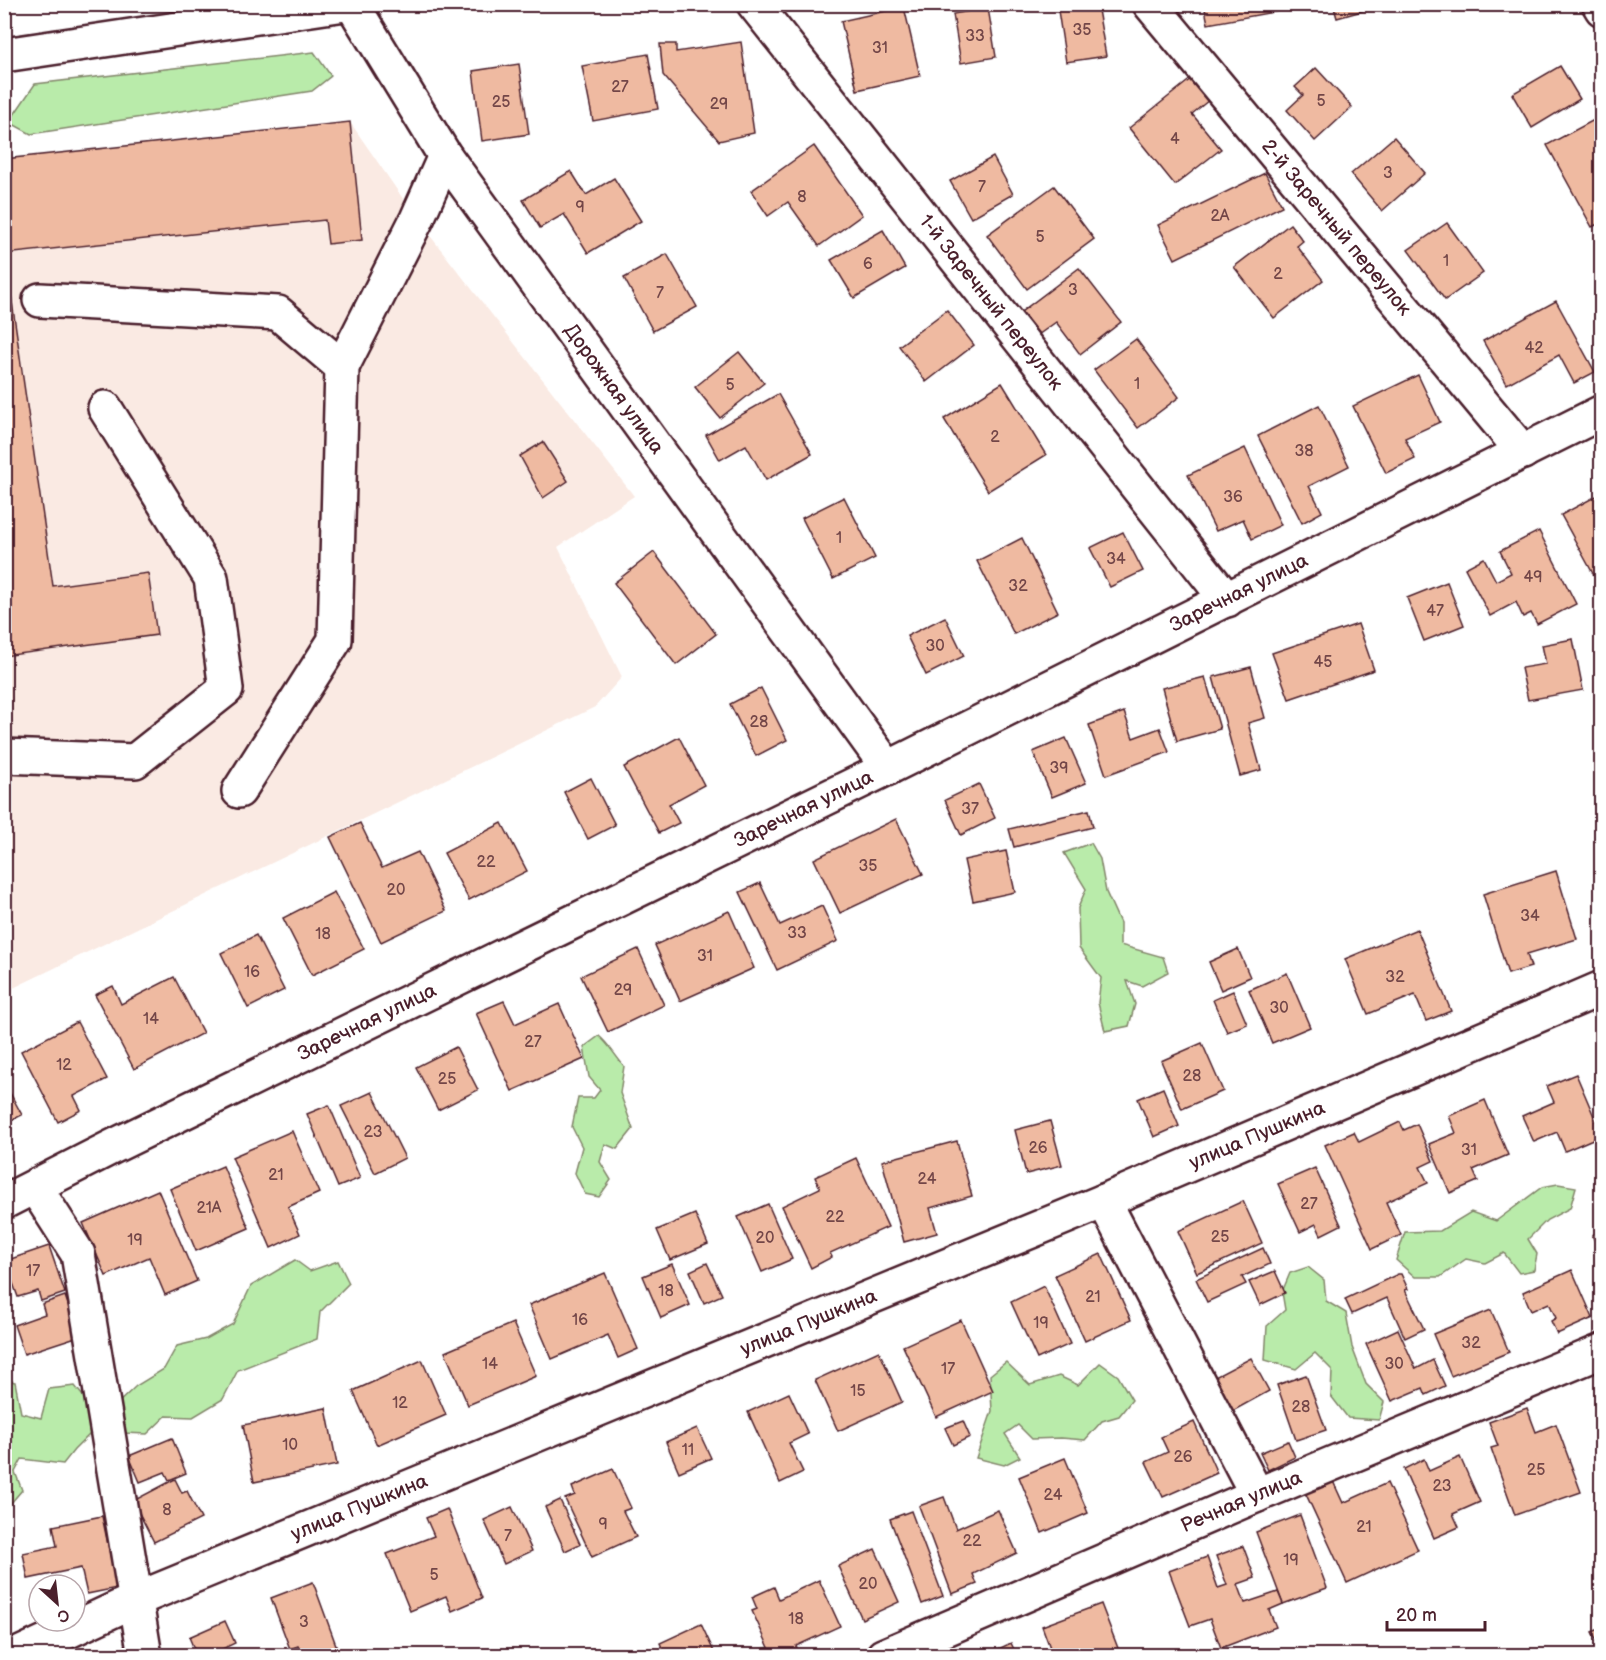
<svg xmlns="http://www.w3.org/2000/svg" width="1606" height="1660" viewBox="0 0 1606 1660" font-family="'Balsamiq Sans',sans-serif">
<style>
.built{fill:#faeae3}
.green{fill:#b9ebaa;stroke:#82856a;stroke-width:1.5}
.building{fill:#efbaa1;stroke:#4a1f2b;stroke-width:1.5}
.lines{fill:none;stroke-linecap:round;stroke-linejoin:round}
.minor-casing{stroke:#4a1f2b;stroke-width:38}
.path{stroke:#4a1f2b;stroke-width:4;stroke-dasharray:4.5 4.5;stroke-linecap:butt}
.minor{stroke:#fff;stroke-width:33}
.labels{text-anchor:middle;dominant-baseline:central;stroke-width:4.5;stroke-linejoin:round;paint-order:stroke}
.number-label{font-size:16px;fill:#734648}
.street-label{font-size:20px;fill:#4a1f2b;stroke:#fff}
</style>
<rect width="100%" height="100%" fill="#fff"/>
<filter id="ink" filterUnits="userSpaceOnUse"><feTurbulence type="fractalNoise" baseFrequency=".0167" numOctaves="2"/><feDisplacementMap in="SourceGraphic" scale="12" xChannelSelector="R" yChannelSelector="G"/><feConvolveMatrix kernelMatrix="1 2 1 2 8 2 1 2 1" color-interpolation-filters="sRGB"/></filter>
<g filter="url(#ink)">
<polygon class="built" points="350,122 417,219 634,496 558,547 622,677 595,707 5,992 5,160"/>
<g class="green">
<polygon points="314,52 331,76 312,91 31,134 9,122 35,84"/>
<polygon points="1091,843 1100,859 1106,892 1120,923 1120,945 1163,957 1168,972 1142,986 1127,981 1135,1004 1129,1026 1105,1031 1098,1003 1101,978 1079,948 1078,908 1086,889 1064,853"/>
<path d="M599 1036C609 1044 615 1056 624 1066L620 1093 633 1129 617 1149 605 1144 600 1162 611 1180 599 1197 585 1194 575 1173 582 1147 572 1127 578 1098H594L600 1090 589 1077 584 1047Z"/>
<polygon points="1558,1184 1576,1187 1570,1208 1547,1220 1528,1239 1537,1254 1534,1270 1519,1273 1504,1253 1485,1263 1466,1259 1440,1277 1415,1277 1396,1260 1405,1232 1440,1231 1471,1212 1496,1221 1542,1187"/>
<polygon points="295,1260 310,1271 338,1261 349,1283 320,1312 317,1339 238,1370 223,1399 193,1417 166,1416 147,1434 124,1433 114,1407 136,1386 164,1369 177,1346 206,1339 233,1324 251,1286"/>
<polygon points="1308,1267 1324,1280 1326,1301 1346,1313 1352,1347 1366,1384 1384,1402 1379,1420 1348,1418 1331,1396 1332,1370 1315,1353 1296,1369 1265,1360 1267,1326 1285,1310 1282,1292 1290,1273"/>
<polygon points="1006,1362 1030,1385 1059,1376 1078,1385 1100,1363 1118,1376 1132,1400 1119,1416 1102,1421 1085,1440 1061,1438 1032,1439 1018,1425 1005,1434 1020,1457 1004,1465 976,1458 992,1411 990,1375"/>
<polygon points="5,1380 15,1382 21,1413 41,1418 49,1389 75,1386 90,1405 94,1430 74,1450 63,1464 22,1459 15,1472 22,1490 5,1510"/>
<polygon points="772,1647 776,1656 735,1656 739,1653"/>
</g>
<g class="building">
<polygon points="1057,4 1097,4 1106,56 1066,62"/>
<polygon points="1204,4 1284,4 1285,10 1208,24"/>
<polygon points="1333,4 1375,4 1376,7 1337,18"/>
<polygon points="904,7 920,76 857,90 841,21"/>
<polygon points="988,8 996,57 961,63 953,14"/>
<polygon points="741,42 754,133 719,141 663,75 660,44 676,44 676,52"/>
<polygon points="648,54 658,109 593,121 582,66"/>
<polygon points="519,64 529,134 482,141 473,71"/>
<polygon points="1560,66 1580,99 1532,128 1512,94"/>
<polygon points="1316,68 1352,107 1315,141 1287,110 1303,95 1295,87"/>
<polygon points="1192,78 1209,100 1192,114 1221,149 1175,185 1129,128"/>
<polygon points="1594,120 1602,134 1602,222 1592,227 1547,145"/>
<polygon points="350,122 362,240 328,244 325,220 5,254 4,159"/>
<polygon points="1394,137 1425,173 1382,211 1351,174"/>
<polygon points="814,146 862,215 819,246 788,202 768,216 751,191"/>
<polygon points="993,157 1013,194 971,218 950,181"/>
<polygon points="571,171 586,195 614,178 641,221 588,253 564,214 540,228 523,200"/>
<polygon points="1265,173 1282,206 1175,259 1158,225"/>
<polygon points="1054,186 1094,239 1027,289 987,235"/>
<polygon points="1447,223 1483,273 1445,300 1408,250"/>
<polygon points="1290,224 1303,241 1297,246 1323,280 1274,318 1234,267"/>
<polygon points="883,230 905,268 854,298 831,260"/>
<polygon points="4,246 53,586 148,573 157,635 4,656"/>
<polygon points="667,254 697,307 653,331 624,278"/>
<polygon points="1079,268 1121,322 1080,354 1056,322 1038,335 1021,312"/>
<polygon points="1556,301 1595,372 1574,383 1559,355 1507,384 1483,341"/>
<polygon points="947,310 974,345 926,382 899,346"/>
<polygon points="1136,339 1179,397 1138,428 1094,370"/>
<polygon points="739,352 764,383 720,418 695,387"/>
<polygon points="1418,375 1440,422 1405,438 1415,459 1386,473 1353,406"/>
<polygon points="1002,383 1046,455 988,491 944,419"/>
<polygon points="778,394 812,454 766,480 746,445 720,460 706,435"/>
<polygon points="1319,405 1349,466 1309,486 1322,512 1302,523 1258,436"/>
<polygon points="543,442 568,481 543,498 520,456"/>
<polygon points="1245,448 1281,525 1252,539 1243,519 1216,531 1188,475"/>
<polygon points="1602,493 1602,590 1561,515"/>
<polygon points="844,497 875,558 833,579 802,518"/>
<polygon points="1539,531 1576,604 1537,624 1531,613 1523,617 1516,602 1490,616 1465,568 1484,558 1496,581 1511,573 1500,551"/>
<polygon points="1123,532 1143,571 1110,587 1090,548"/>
<polygon points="1022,538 1058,612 1014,634 977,561"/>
<polygon points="654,552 716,634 676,665 614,583"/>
<polygon points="1447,582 1464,625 1424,641 1407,598"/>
<polygon points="945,617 964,656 926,675 907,636"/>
<polygon points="1358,624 1374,670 1289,699 1272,653"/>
<polygon points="1573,639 1583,690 1528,700 1521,668 1546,664 1542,645"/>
<polygon points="1251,667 1265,718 1248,723 1261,770 1240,776 1213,677"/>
<polygon points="1205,677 1220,729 1177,741 1162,688"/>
<polygon points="761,688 787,740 756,756 730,704"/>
<polygon points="1124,712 1133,738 1160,728 1169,752 1106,775 1089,725"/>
<polygon points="679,737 704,785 669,804 679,823 659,833 624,767"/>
<polygon points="1066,738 1086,783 1052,797 1033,752"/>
<polygon points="591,778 615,825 588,839 564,792"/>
<polygon points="979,784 995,818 961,835 945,800"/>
<polygon points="1089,810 1093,827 1014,847 1009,829"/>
<polygon points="896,819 923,874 840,913 814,859"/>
<polygon points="360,823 382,868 418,852 446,911 381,942 330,837"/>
<polygon points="502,823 527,871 469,900 444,853"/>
<polygon points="1006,851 1015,892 973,901 964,860"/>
<polygon points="1556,871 1577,939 1527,954 1531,967 1508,974 1483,894"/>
<polygon points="1602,871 1602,893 1595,873"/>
<polygon points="760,883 780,925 822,906 838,941 777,970 740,892"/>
<polygon points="334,892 364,949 312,975 283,918"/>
<polygon points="729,911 754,968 680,1001 655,945"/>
<polygon points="1417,929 1451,1011 1426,1021 1415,995 1368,1014 1345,959"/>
<polygon points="256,935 284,990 248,1008 221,953"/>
<polygon points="638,949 664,1005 608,1032 581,976"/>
<polygon points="1238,949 1250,977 1221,990 1209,962"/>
<polygon points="1287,973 1310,1027 1272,1043 1249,990"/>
<polygon points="174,977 203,1033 134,1069 95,995 113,986 121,1004"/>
<polygon points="1233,991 1247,1024 1227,1032 1213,1000"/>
<polygon points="504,1001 515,1024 559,1004 584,1059 512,1091 476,1013"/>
<polygon points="77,1022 107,1079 74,1096 81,1110 58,1122 21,1051"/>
<polygon points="1202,1043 1223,1091 1182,1109 1161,1061"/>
<polygon points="456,1047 478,1090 438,1110 416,1067"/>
<polygon points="1576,1074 1602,1135 1565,1151 1557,1132 1534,1142 1522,1116 1554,1102 1547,1086"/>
<polygon points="4,1082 22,1115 4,1124"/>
<polygon points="1163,1088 1179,1126 1154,1137 1138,1099"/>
<polygon points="372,1092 405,1158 375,1173 341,1106"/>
<polygon points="1485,1100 1508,1155 1473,1170 1478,1181 1450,1193 1429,1144 1456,1133 1449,1116"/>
<polygon points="329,1105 360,1178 338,1187 307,1114"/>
<polygon points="1050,1121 1062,1165 1026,1174 1015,1130"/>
<polygon points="1400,1122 1404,1130 1417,1124 1433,1161 1420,1167 1428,1183 1386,1202 1401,1235 1372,1249 1325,1145 1354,1132 1359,1142"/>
<polygon points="292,1131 319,1193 288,1207 300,1234 271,1248 232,1157"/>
<polygon points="957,1141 972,1196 930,1208 937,1233 904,1242 882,1161"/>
<polygon points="856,1158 888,1227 830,1253 832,1257 811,1268 782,1206 820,1188 815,1177"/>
<polygon points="223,1166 249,1228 196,1251 170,1189"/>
<polygon points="1315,1168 1341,1225 1321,1235 1316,1224 1300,1232 1278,1184"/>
<polygon points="158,1190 197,1281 165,1295 149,1257 106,1276 83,1223"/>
<polygon points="1243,1201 1262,1243 1197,1273 1178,1231"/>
<polygon points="768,1204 792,1259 762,1272 738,1217"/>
<polygon points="695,1214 708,1244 670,1260 657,1230"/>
<polygon points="1602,1231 1602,1257 1592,1235"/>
<polygon points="49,1246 65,1293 41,1301 38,1291 18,1297 5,1261"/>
<polygon points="1263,1248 1270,1264 1242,1277 1246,1284 1207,1302 1196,1279"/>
<polygon points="1101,1254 1131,1320 1085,1341 1055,1275"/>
<polygon points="707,1263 722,1295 704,1303 690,1271"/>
<polygon points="672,1264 690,1305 661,1318 643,1276"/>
<polygon points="1572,1270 1593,1318 1557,1334 1551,1321 1556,1318 1549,1303 1531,1311 1523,1292"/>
<polygon points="1275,1271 1285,1293 1260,1305 1249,1282"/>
<polygon points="605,1273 638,1349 618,1358 608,1335 552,1359 529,1305"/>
<polygon points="1398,1274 1401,1274 1408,1289 1405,1290 1424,1329 1405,1338 1387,1298 1352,1314 1345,1299"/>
<polygon points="1044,1286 1070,1344 1037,1359 1011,1302"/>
<polygon points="65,1296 79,1336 24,1354 14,1325 45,1314 42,1304"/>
<polygon points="1491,1310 1509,1352 1451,1376 1433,1334"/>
<polygon points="961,1320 993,1391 936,1417 903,1346"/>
<polygon points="513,1323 536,1376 468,1405 445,1352"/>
<polygon points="1398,1329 1416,1369 1433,1360 1445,1386 1426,1395 1423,1388 1392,1401 1366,1344"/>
<polygon points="879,1351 902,1402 838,1431 815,1380"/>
<polygon points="1251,1358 1269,1391 1229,1413 1211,1379"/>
<polygon points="422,1360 446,1415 377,1445 353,1391"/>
<polygon points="1306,1375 1326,1430 1296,1440 1277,1385"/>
<polygon points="789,1393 808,1434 789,1443 803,1472 780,1483 748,1412"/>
<polygon points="326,1408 337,1465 254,1482 243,1425"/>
<polygon points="1527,1408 1536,1432 1556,1424 1581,1492 1515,1515 1491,1448 1498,1446 1489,1422"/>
<polygon points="963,1421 970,1437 953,1445 945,1428"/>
<polygon points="1194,1422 1217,1473 1163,1497 1146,1462 1168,1452 1161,1437"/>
<polygon points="697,1428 711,1458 679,1472 666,1442"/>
<polygon points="172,1438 186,1473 169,1480 165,1472 140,1482 129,1456"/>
<polygon points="1288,1441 1295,1457 1268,1470 1260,1453"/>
<polygon points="1460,1457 1480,1502 1453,1514 1459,1527 1434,1538 1404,1469 1424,1459 1429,1471"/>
<polygon points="1065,1458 1088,1513 1042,1533 1019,1477"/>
<polygon points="613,1469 631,1508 623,1511 636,1537 592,1557 565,1499 575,1495 572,1487"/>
<polygon points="175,1479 182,1493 187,1491 201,1519 154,1542 133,1501"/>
<polygon points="1332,1479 1343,1503 1387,1483 1418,1550 1347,1583 1305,1492"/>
<polygon points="944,1497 956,1529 998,1510 1017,1553 973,1574 977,1584 952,1594 919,1506"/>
<polygon points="560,1500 580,1544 565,1551 545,1507"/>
<polygon points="512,1507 532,1551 504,1564 484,1520"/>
<polygon points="447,1509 482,1598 452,1611 446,1596 410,1611 387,1554 434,1536 426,1518"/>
<polygon points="911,1511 943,1596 922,1604 890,1519"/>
<polygon points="1300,1515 1327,1588 1283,1604 1256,1532"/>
<polygon points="102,1516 117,1588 87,1594 81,1568 28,1579 23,1553 57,1546 53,1526"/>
<polygon points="1243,1546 1255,1578 1238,1584 1245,1603 1278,1592 1283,1604 1269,1610 1276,1627 1221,1648 1210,1619 1190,1626 1169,1571 1207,1557 1218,1588 1227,1585 1216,1556"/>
<polygon points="875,1549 899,1602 862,1619 838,1566"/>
<polygon points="819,1580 840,1626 796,1646 801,1656 773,1656 752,1611 757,1609 752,1597 774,1587 779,1599"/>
<polygon points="313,1582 340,1656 302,1656 298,1646 290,1649 271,1598"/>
<polygon points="1101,1604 1121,1656 1053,1656 1042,1626"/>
<polygon points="225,1621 235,1643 208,1656 197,1656 189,1637"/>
<polygon points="701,1624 716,1656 666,1656 660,1643"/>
<polygon points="1602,1628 1602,1652 1592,1632"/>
<polygon points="1011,1643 1017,1656 984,1656"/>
</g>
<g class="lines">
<defs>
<g id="minor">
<path id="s1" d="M352 4 445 156 888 768"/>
<path id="s2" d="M754 4 1227 600"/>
<path id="s3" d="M1150 4 1523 452"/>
<polyline points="1599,4 1602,9"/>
<polyline points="4,55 345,4"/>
<polyline points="40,300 278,313 342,367"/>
<polyline points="4,756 135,761 226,689 211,578 105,408"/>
<polyline points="239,791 335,640 342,367 417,219 445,156"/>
<polyline points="35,1187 78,1254 145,1656"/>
<polyline points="1104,1201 1257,1495"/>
<path id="s4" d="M4 1202 112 1147 888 768 1602 412"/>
<path id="s5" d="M15 1656 135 1600 1104 1201 1602 988"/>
<path id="s6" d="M883 1656 1257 1495 1602 1351"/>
</g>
</defs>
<use href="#minor" class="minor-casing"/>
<polyline class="path" points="4,7 26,4"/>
<use href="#minor" class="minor"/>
</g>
</g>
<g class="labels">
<g class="number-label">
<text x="1082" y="30">35</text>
<text x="975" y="36">33</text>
<text x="880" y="48">31</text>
<text x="620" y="87">27</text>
<text x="1321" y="101">5</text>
<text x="501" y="102">25</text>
<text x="719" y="104">29</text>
<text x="1175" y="139">4</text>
<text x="1388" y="173">3</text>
<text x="982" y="187">7</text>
<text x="802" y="197">8</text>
<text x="580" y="207">9</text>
<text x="1220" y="216">2А</text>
<text x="1040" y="237">5</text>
<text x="1446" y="261">1</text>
<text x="868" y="264">6</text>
<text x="1278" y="274">2</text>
<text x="1073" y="290">3</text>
<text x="660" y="293">7</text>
<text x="1534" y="348">42</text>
<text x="1137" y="384">1</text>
<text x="730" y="385">5</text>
<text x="995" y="437">2</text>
<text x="1304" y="451">38</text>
<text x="1233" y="497">36</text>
<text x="839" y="538">1</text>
<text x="1116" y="559">34</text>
<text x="1533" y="577">49</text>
<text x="1018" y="586">32</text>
<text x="1435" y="611">47</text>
<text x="935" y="646">30</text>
<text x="1323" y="662">45</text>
<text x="759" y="722">28</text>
<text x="1059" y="768">39</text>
<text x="970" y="809">37</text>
<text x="486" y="862">22</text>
<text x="868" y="866">35</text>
<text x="396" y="890">20</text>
<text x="1530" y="916">34</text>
<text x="797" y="933">33</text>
<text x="323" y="934">18</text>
<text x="705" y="956">31</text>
<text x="252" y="972">16</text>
<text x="1395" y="977">32</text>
<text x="623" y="990">29</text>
<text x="1279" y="1008">30</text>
<text x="151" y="1019">14</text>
<text x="533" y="1042">27</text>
<text x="64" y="1065">12</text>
<text x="1192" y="1076">28</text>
<text x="447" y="1079">25</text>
<text x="373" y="1132">23</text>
<text x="1038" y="1148">26</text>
<text x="1469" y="1150">31</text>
<text x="276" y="1175">21</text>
<text x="927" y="1179">24</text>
<text x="1309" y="1204">27</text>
<text x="209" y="1208">21А</text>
<text x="835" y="1217">22</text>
<text x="1220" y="1237">25</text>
<text x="765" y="1238">20</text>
<text x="135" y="1240">19</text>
<text x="33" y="1271">17</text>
<text x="666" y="1291">18</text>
<text x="1093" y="1297">21</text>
<text x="580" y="1320">16</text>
<text x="1041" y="1323">19</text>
<text x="1471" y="1343">32</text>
<text x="490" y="1364">14</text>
<text x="1394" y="1364">30</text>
<text x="948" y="1369">17</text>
<text x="858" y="1391">15</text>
<text x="400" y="1403">12</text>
<text x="1301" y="1407">28</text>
<text x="290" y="1445">10</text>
<text x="688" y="1450">11</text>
<text x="1183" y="1457">26</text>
<text x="1536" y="1470">25</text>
<text x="1442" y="1486">23</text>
<text x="1053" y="1495">24</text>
<text x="167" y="1510">8</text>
<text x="603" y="1524">9</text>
<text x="1364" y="1527">21</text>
<text x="508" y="1536">7</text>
<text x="972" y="1541">22</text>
<text x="1291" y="1560">19</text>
<text x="434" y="1575">5</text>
<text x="868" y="1584">20</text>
<text x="796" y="1619">18</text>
<text x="304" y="1622">3</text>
</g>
<g class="street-label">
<text stroke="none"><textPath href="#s3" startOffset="291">2-й Заречный переулок</textPath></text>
<text stroke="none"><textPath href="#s2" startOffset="381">1-й Заречный переулок</textPath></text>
<text stroke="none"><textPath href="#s1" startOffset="466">Дорожная улица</textPath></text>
<text stroke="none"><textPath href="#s4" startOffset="1377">Заречная улица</textPath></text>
<text stroke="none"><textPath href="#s4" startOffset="891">Заречная улица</textPath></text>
<text stroke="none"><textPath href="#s4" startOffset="405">Заречная улица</textPath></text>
<text stroke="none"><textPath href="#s5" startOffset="1347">улица Пушкина</textPath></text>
<text stroke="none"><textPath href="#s5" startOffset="861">улица Пушкина</textPath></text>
<text stroke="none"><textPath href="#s6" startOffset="390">Речная улица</textPath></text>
<text stroke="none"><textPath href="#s5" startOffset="375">улица Пушкина</textPath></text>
</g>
</g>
<rect width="1606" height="1660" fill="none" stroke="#fff" stroke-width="24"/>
<rect x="12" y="12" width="1582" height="1636" fill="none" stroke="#4a1f2b" stroke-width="2" filter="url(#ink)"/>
<g transform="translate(57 1603) rotate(153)"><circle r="28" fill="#ffffff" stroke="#b7a5aa" stroke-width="1.5"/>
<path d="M0-4.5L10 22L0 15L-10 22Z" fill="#4a1f2b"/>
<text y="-9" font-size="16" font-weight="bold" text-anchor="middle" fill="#4a1f2b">С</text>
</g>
<path d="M1387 1621v9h98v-9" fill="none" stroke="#4a1f2b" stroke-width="3"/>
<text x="1396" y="1621" font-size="18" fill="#4a1f2b" stroke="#ffffff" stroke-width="4.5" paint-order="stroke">20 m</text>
</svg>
